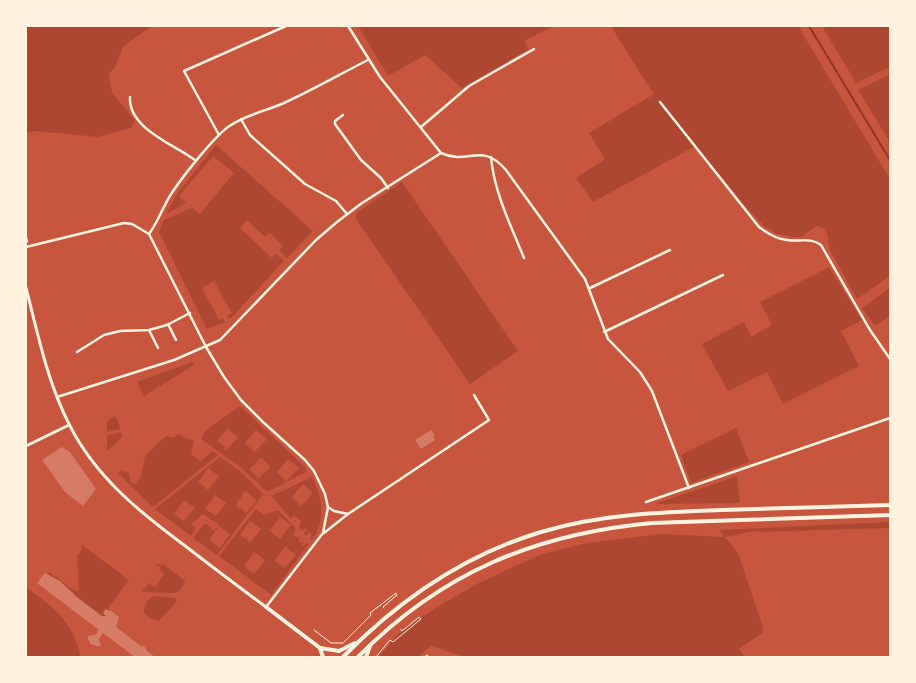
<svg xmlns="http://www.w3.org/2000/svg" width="916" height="683" viewBox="0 0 916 683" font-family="Commissioner,sans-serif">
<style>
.green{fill:#ae4732;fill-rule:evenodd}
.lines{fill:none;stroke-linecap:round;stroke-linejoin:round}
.stream{stroke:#8f3625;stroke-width:2}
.building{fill:#d67c66}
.path{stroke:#fff3e0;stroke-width:1}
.minor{stroke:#fff3e0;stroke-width:2.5}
.tertiary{stroke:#fff3e0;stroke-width:3}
.primary{stroke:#fff3e0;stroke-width:4}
</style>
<rect width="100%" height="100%" fill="#c8553d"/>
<g class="green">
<polygon points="26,26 151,26 123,47 114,69 109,73 112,93 135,120 131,128 98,137 36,131 26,133"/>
<polygon points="358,26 553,26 524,41 529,49 462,88 425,55 388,76"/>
<polygon points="611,26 798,26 890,179 890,276 857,299 830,250 826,229 817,226 800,237 793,237 777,234 764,226 746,207 698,148 692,148 593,202 576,178 605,159 589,133 654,94 645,81"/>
<polygon points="822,26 890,26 890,67 856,83"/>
<polygon points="890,74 890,142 858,90"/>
<polygon points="216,145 313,231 287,258 279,250 283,246 270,233 265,237 247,220 240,228 272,258 276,253 284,261 230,319 227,316 232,313 214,281 202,288 219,320 223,318 225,322 207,329 159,232 164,220 192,208 200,214 234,173 213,156 179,196 186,203 166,214 177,194"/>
<polygon points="402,182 518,351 470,384 356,219 356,213"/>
<polygon points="829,267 862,320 841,331 859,366 783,404 767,372 728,391 702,344 744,322 751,337 772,325 760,302"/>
<polygon points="890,288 890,316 875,326 862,308"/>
<polygon points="193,362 194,365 144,396 137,382"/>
<path d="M240 406 305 467 306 472 269 491 265 490 238 465 201 439 205 431ZM228 428 238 438 226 450 223 445 217 441ZM256 430 267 439 254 452 245 443ZM261 457 271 467 258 479 255 474 249 470ZM288 459 299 468 286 481 277 472Z"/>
<polygon points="114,416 118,420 120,429 107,432 107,422"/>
<polygon points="736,428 749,462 691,483 681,455"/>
<polygon points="121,432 122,437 108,450 107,448 107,436"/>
<polygon points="178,434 194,441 191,454 201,461 212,451 218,455 153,507 118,473 123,470 126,473 128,471 131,482 136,485 141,477 145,456 166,436 173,438"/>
<path d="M220 457 240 471 263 494 217 555 193 538 204 524H207L214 531 219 525 203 514 191 524 196 528 191 536 155 509ZM208 468 219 476 208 490 198 482ZM245 491 257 500 246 513 241 508 239 509 236 505ZM215 495 226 503 216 516 205 509ZM184 500 195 508 184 521 174 514ZM219 526 230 534 220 548 209 540Z"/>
<polygon points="737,476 740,503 655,504"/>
<path d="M312 477C323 498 326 521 312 540L310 539 312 535 309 532 306 536 304 533 308 530 306 528 302 531 299 527 301 522 294 515 291 519 271 496ZM303 484 313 493 301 506 292 497Z"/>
<path d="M256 509 264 515 278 510 296 529 293 534 296 538 301 537 298 539 300 543 305 541 302 544 303 546 307 543 308 545 271 595 219 556ZM280 517 291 525 280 539 270 531ZM250 521 261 529 250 543 245 537 244 538 240 535ZM285 546 296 555 285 568 275 561ZM254 552 265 560 254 574 244 566Z"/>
<polygon points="890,522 890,528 750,532 725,537 738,553 763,627 762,633 739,649 745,657 465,657 431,646 418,657 379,657 396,636 435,608 479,583 539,555 586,543 661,534 724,537 720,530"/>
<polygon points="82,545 129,580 108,608 110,610 109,611 106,609 103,613 108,616 102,616 74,595 74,594 62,588 47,577 49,572 75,591 77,591 79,588 77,556 82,549 81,547"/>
<polygon points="157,563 162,566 163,564 184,580 185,583 179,591 174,593 142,592 149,583 155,587 164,574 159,569 160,567 156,564"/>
<path d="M26 587C54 608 71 619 80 654L78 657H26Z"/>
<path d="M155 596 175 598 177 601 159 621 151 619 144 613C143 605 147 599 155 596Z"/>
</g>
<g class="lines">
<polyline class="stream" points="809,26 890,160"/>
</g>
<g class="building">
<polygon points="431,430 435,435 433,436 435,440 421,449 415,440"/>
<polygon points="62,447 70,452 96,489 83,506 65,492 42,460"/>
<polygon points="45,573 60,581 74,594 74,595 102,616 106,616 103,613 106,609 109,611 110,610 119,617 116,627 142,647 143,645 145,647 146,650 155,657 135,657 103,633 99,639 101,646 97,646 91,644 88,639 88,636 95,635 99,630 37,583"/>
</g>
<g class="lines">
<g class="path">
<polyline points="26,235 28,242"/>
<polyline points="314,630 331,643 343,643 371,615 370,613 396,593 397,595 383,607 384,608"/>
<polyline points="376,657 390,640 393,642 421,619 419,617 402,631 401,629"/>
</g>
<g class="minor">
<path d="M348 26 380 77 441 153C469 166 481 141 506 170L585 279 608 339 640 372 652 391 689 488"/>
<path d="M130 97C128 129 176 145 196 161"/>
<path d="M660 102 759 227C767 233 777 239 787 240 799 242 811 237 821 245L870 330 890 359"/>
<polyline points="343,115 335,121 335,124 361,160 381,178 388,188"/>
<polyline points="241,119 250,135 305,184 336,201 347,214"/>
<polyline points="421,127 469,86 534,49"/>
<polyline points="219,135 184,71 286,26"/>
<path d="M491 157C494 192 511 226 524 258"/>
<path d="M149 234C157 223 159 216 165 205 173 187 213 138 228 127 244 115 266 111 284 103 313 90 340 74 368 60"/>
<polyline points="26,247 124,223 132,224 149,234 206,347 224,377 241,400 263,422 305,460 314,471 325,494 328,507 323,533 266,607"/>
<polyline points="590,288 670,250"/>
<polyline points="168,324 176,340"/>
<polyline points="149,330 158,348"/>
<polyline points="604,332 723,275"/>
<polyline points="77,352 104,335 120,331 149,330 167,325 190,313"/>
<polyline points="57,397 174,360 220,340 316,240 337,222 362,203 441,153"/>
<polyline points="646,502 890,418"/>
<polyline points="328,507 334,511 348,514"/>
<polyline points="324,533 348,514 489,420 474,395"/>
<polyline points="426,657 427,656"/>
</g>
<g class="tertiary">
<path d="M26 288C38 334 47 381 69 424 95 476 138 511 184 545 211 566 239 587 266 607"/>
<polyline points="26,446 69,425"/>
</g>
<g class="primary">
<polyline points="266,607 320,648 339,651 355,643"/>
<polyline points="320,648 323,657"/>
<path d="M343 657C399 600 464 555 541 532 601 514 662 512 723 510 779 508 834 507 890 505"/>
<path d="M358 657C442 572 535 534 652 523L890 515"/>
<polyline points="366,657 370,646"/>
</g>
</g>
<rect width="916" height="683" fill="none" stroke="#fff3e0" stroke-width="54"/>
</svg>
